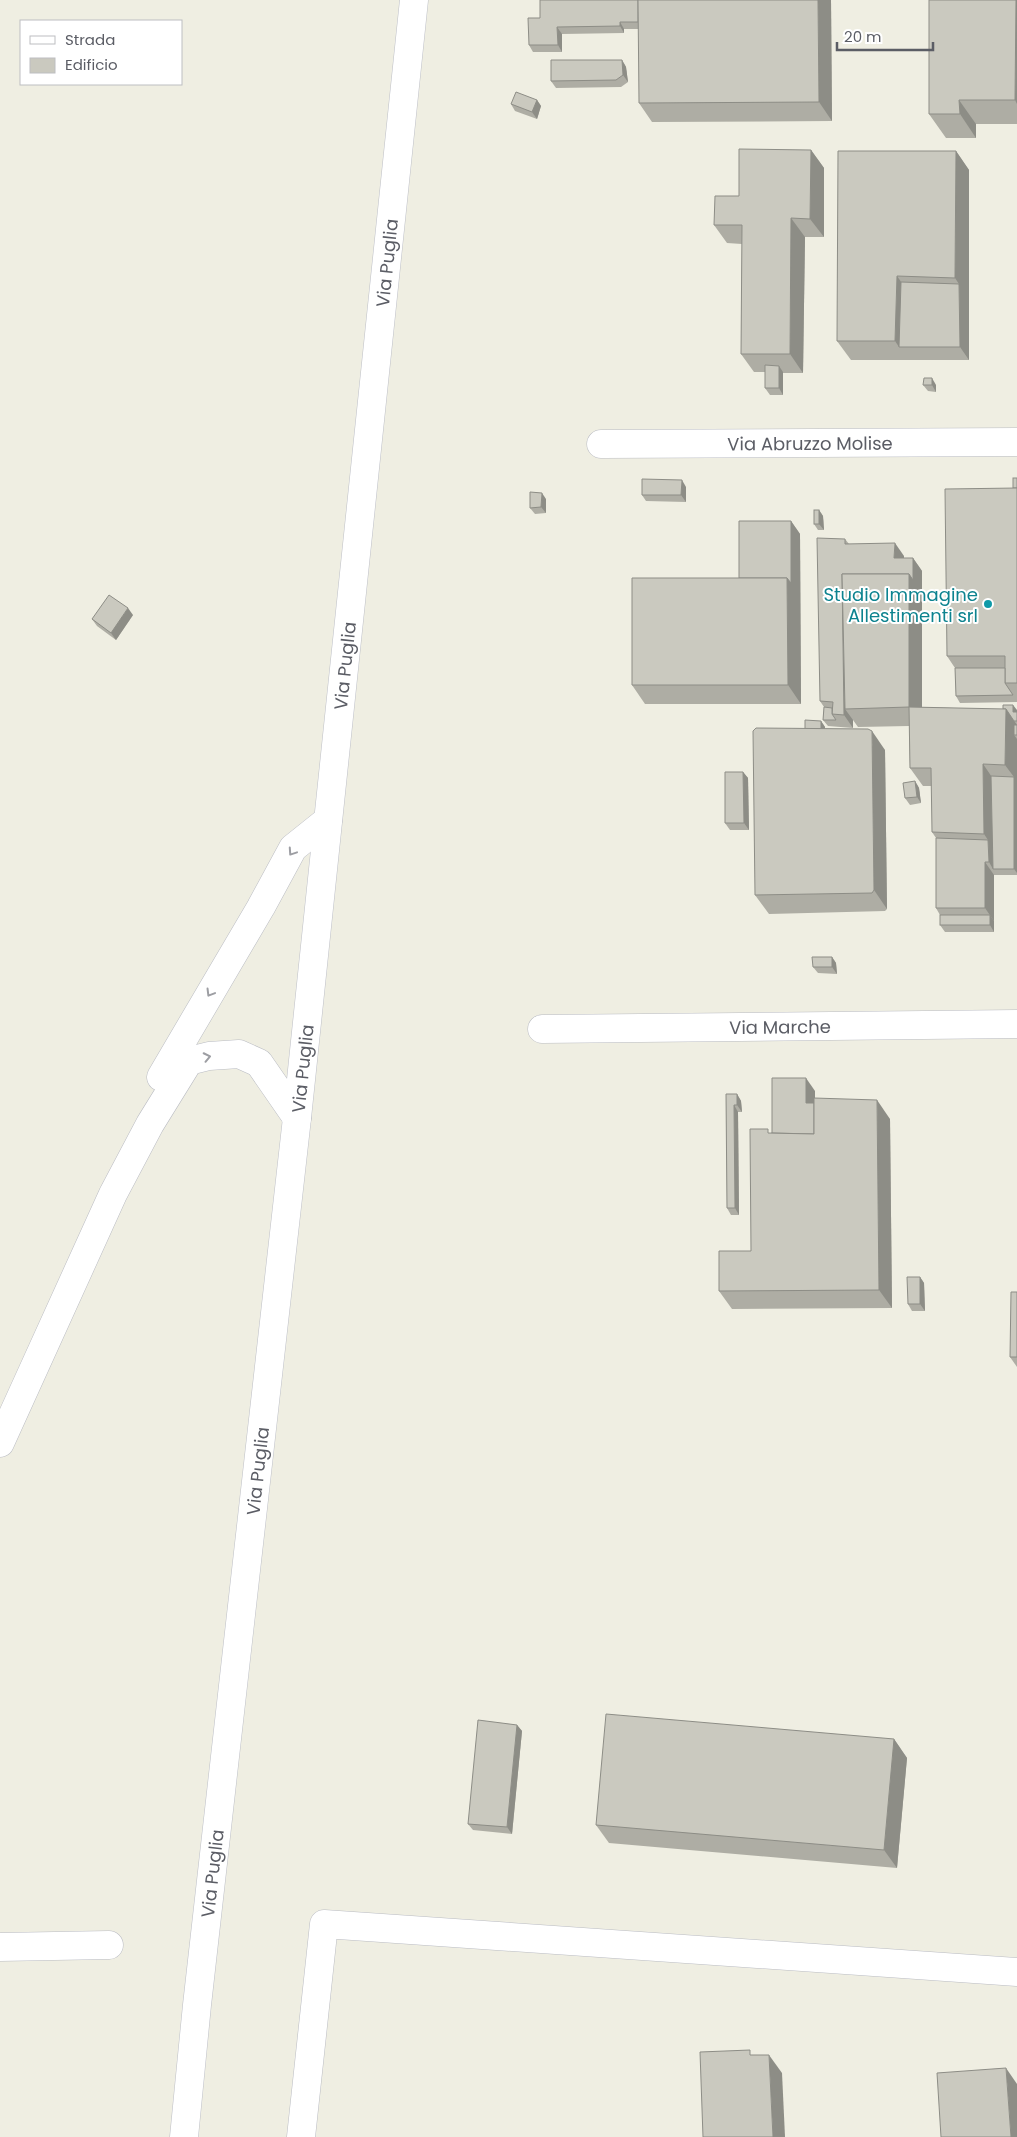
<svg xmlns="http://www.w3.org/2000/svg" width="1017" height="2137" viewBox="0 0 1017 2137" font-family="Poppins,sans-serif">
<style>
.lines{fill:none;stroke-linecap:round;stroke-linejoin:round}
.street-casing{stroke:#babcc3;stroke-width:29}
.secondary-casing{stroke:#bdbfc7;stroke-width:29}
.street{stroke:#fff;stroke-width:28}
.secondary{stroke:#fff;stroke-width:28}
.wall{fill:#aeada4}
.shaded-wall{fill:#8d8d86}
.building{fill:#cac9bf;stroke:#8d8d86}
.oneway{stroke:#9d9ea3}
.culture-dot{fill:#0f9aa8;stroke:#fff;stroke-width:2}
.labels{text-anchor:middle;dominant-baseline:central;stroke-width:4;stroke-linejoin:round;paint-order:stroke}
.street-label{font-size:18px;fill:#5b5d65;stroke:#fff}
.culture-label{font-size:18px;fill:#0d838f;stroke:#fff;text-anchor:end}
</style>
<rect width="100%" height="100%" fill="#efeee2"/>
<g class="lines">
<defs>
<g id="street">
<path id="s1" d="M601 444 1017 442"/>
<path id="s2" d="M542 1029 1017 1024"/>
<polyline points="161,1077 261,907 293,848 328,820"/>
<polyline points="0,1443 113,1194 150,1124 189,1061 209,1056 239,1054 259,1063 297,1118"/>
<polyline points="0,1947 109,1945"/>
<polyline points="301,2137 324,1924 1017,1972"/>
</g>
<g id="secondary">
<path id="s3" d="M184 2137 197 2005 297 1118 414 0"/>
</g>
</defs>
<use href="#street" class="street-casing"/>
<use href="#secondary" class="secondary-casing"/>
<use href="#street" class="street"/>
<use href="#secondary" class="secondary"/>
</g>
<g class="wall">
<polygon points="831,0 832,121 652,122 639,103 639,29 624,29 624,33 562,34 562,52 533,52 529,45 540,18"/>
<polygon points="1017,0 1017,124 976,124 976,138 946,138 929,114"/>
<polygon points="622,60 626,67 628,82 621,87 556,88 551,81"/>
<polygon points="537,100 541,106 537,119 515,111 511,104"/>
<polygon points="811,150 824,168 824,237 805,237 803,373 783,373 783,395 770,395 765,388 765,372 754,372 741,354 742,244 727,243 714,225 739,196"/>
<polygon points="956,151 969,170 969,360 851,360 837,341"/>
<polygon points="923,385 936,385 936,392 928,391"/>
<polygon points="1017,478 1017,702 960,703 956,696 955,668 947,656"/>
<polygon points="686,487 686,502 646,501 642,495"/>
<polygon points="546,499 546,513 535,514 530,508"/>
<polygon points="819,510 823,516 824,530 818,530 814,524"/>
<polygon points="791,521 800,534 801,704 645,704 632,685 739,578"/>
<polygon points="845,539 849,544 904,556 904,558 913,558 922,571 922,707 1017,710 1017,875 994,875 994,932 945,932 940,925 940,915 936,908 936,838 932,832 932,786 923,786 910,768 909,726 858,727 853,720 853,728 828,726 823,720 824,707 820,701"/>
<polygon points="133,615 116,640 97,626 92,619"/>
<polygon points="821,721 825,727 825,729 885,750 887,909 885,911 769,914 755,895 805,729"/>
<polygon points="743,772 748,778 749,830 730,830 725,823"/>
<polygon points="915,781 919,788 921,803 910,805 905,798"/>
<polygon points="832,957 836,963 837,974 818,973 813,967"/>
<polygon points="815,1091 815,1098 890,1119 892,1308 732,1309 719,1291 751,1251 771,1133"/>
<polygon points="726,1094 737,1094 741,1101 742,1112 738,1112 739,1215 731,1215 727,1208"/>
<polygon points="920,1277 924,1283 925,1311 912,1311 908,1304"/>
<polygon points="1017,1292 1017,1367 1010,1357"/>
<polygon points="517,1725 522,1731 512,1834 473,1830 468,1824"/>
<polygon points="894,1739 907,1758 897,1868 609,1843 596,1825"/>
</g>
<g class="shaded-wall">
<polygon points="818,0 831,0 832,121 819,102"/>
<polygon points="1016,0 1017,0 1017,104 1015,100"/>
<polygon points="620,22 624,29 624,33 620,26"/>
<polygon points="557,27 562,34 562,52 558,45"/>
<polygon points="622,60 626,67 628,82 623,75"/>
<polygon points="537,100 541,106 537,119 532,112"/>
<polygon points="959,100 976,124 976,138 960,114"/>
<polygon points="811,150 824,168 824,237 810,219"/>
<polygon points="956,151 969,170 969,360 960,347 959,284 955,278"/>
<polygon points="791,218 805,237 803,373 790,354"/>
<polygon points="897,276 910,295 899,347 895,341"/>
<polygon points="779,366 783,372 783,395 779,388"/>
<polygon points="932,378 936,385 936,392 932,385"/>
<polygon points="682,480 686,487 686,502 681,495"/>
<polygon points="542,493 546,499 546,513 541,507"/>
<polygon points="819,510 823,516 824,530 819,524"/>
<polygon points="791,521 800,534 801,704 788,685 787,578"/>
<polygon points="895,543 904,556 903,571 894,558"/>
<polygon points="913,558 922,571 922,726 909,707 909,574"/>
<polygon points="128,608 133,615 116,640 111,633"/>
<polygon points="843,634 845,709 853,720 853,728 844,715"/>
<polygon points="1013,705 1017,710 1017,717 1013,712"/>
<polygon points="1006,709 1017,725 1014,735 1017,739 1017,873 1014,869 1014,777 1005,765"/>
<polygon points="821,721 825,727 825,748 821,741"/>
<polygon points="872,731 885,750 887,909 874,890"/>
<polygon points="983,764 996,783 993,869 989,862 988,840 984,834"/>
<polygon points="743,772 748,778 749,830 744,823"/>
<polygon points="915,781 919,788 921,803 917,797"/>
<polygon points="985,862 994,875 994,921 985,908"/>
<polygon points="990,915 994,921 994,932 990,925"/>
<polygon points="832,957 836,963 837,974 832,967"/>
<polygon points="806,1078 815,1091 815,1116 806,1103"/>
<polygon points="737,1094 741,1101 742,1112 737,1105"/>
<polygon points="877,1100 890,1119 892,1308 879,1290"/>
<polygon points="734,1105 738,1112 739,1215 735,1208"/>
<polygon points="920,1277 924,1283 925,1311 920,1304"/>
<polygon points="517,1725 522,1731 512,1834 507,1827"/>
<polygon points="894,1739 907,1758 897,1868 884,1850"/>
<polygon points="769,2055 782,2073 785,2137 773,2137"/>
<polygon points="1006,2068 1017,2084 1017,2137 1011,2137"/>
</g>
<g class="building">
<polygon points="540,0 638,0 638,22 620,22 620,26 557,27 558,45 529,45 528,18 540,18"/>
<polygon points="638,0 818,0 819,102 639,103"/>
<polygon points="929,0 1016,0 1015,100 959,100 960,114 929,114"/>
<polygon points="551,60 622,60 623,75 616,80 551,81"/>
<polygon points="516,92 537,100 532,112 511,104"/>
<polygon points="739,149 811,150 810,219 791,218 790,354 741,354 742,225 714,225 715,196 739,196"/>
<polygon points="838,151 956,151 955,278 897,276 895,341 837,341"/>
<polygon points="901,282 959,284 960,347 899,347"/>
<polygon points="765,365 779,366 779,388 765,388"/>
<polygon points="924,378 932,378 932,385 923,385"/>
<rect x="1013" y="478" width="4" height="10"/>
<polygon points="642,479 682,480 681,495 642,495"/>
<polygon points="1017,488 1017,683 1005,683 1005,656 947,656 945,489"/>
<polygon points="530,492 542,493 541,507 530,508"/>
<rect x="814" y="510" width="5" height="14"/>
<polygon points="739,521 791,521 791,583 787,578 739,578"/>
<polygon points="817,538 845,539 845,544 895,543 894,558 913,558 913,580 909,574 842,574 844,715 832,714 833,702 820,701"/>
<polygon points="842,574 909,574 909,707 845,709"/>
<polygon points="632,578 787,578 788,685 632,685"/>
<polygon points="109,595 128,608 111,633 92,619"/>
<polygon points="955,668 1005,668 1005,683 1013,695 956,696"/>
<polygon points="1003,705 1013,705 1013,712 1017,712 1017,721 1014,721 1006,709 1003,709"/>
<polygon points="824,707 832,708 832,714 836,720 823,720"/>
<polygon points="909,707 1006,709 1005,765 983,764 984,834 932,832 931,768 910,768"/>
<polygon points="805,720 821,721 821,729 805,729"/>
<rect x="1014" y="725" width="3" height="10"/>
<polygon points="756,728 868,729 872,731 874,890 872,893 755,895 753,731"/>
<polygon points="725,772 743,772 744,823 725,823"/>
<polygon points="991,776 1014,777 1014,869 993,869"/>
<polygon points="915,781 917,797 905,798 903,783"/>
<polygon points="936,838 988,840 989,862 985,862 985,908 936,908"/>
<rect x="940" y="915" width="50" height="10"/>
<polygon points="812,957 832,957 832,967 813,967"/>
<polygon points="772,1078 806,1078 806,1103 814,1103 814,1134 772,1133"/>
<polygon points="726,1094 737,1094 737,1105 734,1105 735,1208 727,1208"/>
<polygon points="814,1098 877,1100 879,1290 719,1291 719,1251 751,1251 750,1129 768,1129 768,1133 814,1134"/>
<polygon points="907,1277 920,1277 920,1304 908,1304"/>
<polygon points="1011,1292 1017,1292 1017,1357 1010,1357"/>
<polygon points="606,1714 894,1739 884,1850 596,1825"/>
<polygon points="478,1720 517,1725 507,1827 468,1824"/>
<polygon points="750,2050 750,2055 769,2055 773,2137 703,2137 700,2052"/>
<polygon points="1006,2068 1011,2137 941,2137 937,2073"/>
</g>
<defs><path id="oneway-chevron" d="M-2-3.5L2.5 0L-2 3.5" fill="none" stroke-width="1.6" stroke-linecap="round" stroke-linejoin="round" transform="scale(1.25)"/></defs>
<g class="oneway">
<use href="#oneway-chevron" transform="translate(292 852) rotate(124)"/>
<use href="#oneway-chevron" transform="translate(210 993) rotate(121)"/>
<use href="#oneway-chevron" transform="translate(207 1057) rotate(-12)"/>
</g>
<circle class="culture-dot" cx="988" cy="604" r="5"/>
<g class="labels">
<g class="street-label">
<text stroke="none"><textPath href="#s3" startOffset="1885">Via Puglia</textPath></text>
<text stroke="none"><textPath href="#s1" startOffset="209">Via Abruzzo Molise</textPath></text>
<text stroke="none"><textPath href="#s3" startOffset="1480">Via Puglia</textPath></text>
<text stroke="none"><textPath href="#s2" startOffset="238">Via Marche</textPath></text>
<text stroke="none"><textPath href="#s3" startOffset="1075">Via Puglia</textPath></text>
<text stroke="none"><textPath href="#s3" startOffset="670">Via Puglia</textPath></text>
<text stroke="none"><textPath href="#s3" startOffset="265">Via Puglia</textPath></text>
</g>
<g class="culture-label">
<text x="978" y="594">Studio Immagine<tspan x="978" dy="21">Allestimenti srl</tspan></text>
</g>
</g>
<rect x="20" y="20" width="162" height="65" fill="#ffffff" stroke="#bdbec1"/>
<rect x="30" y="36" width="25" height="8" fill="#ffffff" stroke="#bdbec1"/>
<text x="65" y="45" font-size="15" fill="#5b5d65">Strada</text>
<rect x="30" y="58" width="25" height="15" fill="#cac9bf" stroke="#bdbec1"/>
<text x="65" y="70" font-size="15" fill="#5b5d65">Edificio</text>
<path d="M837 42v8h96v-8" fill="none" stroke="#5b5d65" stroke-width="2.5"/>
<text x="844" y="42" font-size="15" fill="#5b5d65" stroke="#ffffff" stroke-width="4" paint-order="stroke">20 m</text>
</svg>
